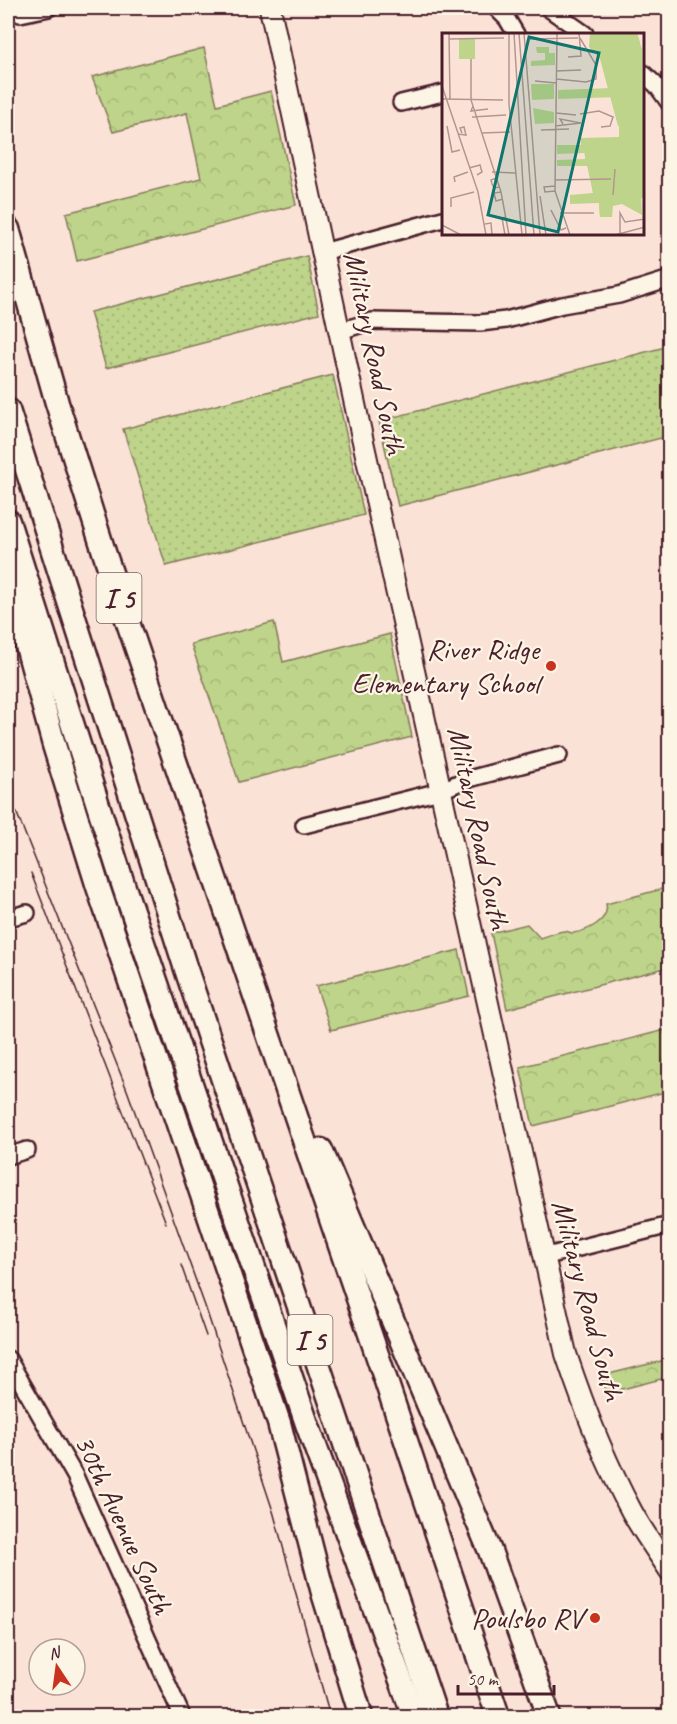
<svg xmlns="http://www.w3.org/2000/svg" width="677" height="1724" viewBox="0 0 677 1724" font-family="Caveat,sans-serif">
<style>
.forest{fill:url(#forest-crowns);stroke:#847a5a;stroke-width:1.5}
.park{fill:url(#park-dots);stroke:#847a5a;stroke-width:1.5}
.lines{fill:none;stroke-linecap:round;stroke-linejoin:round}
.minor-casing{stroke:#4a1f2b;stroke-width:20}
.major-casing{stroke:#4a1f2b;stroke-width:24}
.highway-casing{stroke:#4a1f2b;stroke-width:27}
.minor{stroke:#fcf5e5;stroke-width:15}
.major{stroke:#fcf5e5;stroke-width:20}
.highway{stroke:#fcf5e5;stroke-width:22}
.tram{stroke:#4a1f2b;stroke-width:1.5}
.poi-dot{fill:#c8321e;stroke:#fcf5e5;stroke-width:2}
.labels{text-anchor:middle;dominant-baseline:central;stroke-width:4.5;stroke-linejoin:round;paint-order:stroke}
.shield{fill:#fcf5e5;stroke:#7f5f63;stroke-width:1.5}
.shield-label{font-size:28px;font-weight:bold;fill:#4a1f2b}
.street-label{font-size:30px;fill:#4a1f2b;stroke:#fcf5e5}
.poi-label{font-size:30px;fill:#4a1f2b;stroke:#fcf5e5;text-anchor:end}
.inset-road{fill:none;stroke:#b49592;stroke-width:1.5}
.view{fill:#0f766e;fill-opacity:0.15;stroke:#0f766e;stroke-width:3}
.inset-edge{fill:none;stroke:#4a1f2b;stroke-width:3}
</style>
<defs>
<pattern id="forest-crowns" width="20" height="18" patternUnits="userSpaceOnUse" patternTransform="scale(1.5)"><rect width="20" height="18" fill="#bed48a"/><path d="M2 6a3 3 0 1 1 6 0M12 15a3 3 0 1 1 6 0" fill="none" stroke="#a5b677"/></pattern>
<pattern id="park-dots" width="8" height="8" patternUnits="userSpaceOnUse" patternTransform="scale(1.5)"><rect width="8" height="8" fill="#bed48a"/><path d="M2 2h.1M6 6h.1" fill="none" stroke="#a5b677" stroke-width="1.8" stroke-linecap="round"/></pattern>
</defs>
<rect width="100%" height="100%" fill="#fae3d6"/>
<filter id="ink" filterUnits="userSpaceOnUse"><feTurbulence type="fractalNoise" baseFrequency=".0167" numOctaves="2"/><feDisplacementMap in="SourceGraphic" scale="12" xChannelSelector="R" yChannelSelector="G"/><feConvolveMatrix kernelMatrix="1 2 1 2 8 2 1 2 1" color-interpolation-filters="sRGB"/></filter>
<g filter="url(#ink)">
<g class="forest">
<polygon points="204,48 217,105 271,91 296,205 77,261 66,213 201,178 187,113 113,132 92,77"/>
<polygon points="274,622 283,662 390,634 412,737 239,782 191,644"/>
<path d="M669 887V967L507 1009 491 933 527 924 540 938C547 936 556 932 564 931 567 931 570 933 573 933 588 931 610 920 606 904Z"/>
<polygon points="459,950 469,996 331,1030 316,986"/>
<polygon points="669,1029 669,1091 533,1126 520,1067"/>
<polygon points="669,1359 669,1377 607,1393 601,1376"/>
</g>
<g class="park">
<polygon points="307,256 319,313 106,368 90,312"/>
<polygon points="669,346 669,436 398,506 379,421"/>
<polygon points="333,375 364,515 166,566 123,429"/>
</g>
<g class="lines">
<defs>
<g id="minor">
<polyline points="496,8 507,19 516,34"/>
<polyline points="548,8 585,34"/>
<polyline points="20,14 49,8"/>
<polyline points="642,72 657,86 670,104"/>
<polyline points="401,103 443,93"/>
<polyline points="323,252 443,219"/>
<polyline points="340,331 372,321 480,323 506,320 562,305 619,295 670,279"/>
<polyline points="304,825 440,791 465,780 559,755"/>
<polyline points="8,918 27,913"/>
<polyline points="8,1156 27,1150"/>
<polyline points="543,1257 670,1225"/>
<polyline points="8,1359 75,1476 182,1716"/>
<polyline points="655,1548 670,1544"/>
</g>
<path id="major" d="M270 8 362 437 566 1354C584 1408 605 1462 632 1512 643 1532 657 1551 670 1571"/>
<g id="highway">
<polyline points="8,229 57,403 105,555 384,1375 498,1716"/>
<polyline points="8,410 184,963 436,1716"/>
<polyline points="8,521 124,887 307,1424 414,1716"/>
<polyline points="8,576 54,745 98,887 279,1423 323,1593 361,1716"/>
<polyline points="321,1150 490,1551 549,1716"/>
</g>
</defs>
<use href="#minor" class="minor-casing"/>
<use href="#major" class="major-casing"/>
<use href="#highway" class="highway-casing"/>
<use href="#minor" class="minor"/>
<use href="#major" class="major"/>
<use href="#highway" class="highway"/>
<g class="tram">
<polyline points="8,791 127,1090 205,1306 273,1511 330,1716"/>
<polyline points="31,873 166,1223"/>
<polyline points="181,1265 206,1336"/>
</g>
</g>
</g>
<g class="poi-dot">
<circle cx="551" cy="666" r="6"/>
<circle cx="595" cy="1618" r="6"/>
</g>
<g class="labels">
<g class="shield">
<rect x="96.5" y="573" width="45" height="50" rx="4.5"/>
<rect x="287.5" y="1315" width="45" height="50" rx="4.5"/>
</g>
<g class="shield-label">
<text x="119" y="598">I 5</text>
<text x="310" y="1340">I 5</text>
</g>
<g class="street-label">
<text transform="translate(375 353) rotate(78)">Military Road South</text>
<text transform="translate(479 828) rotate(78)">Military Road South</text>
<text transform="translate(588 1300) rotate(75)">Military Road South</text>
<text transform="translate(124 1524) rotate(65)">30th Avenue South</text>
</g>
<g class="poi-label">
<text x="539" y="649">River Ridge<tspan x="539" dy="34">Elementary School</tspan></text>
<text x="583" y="1618">Poulsbo RV</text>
</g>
</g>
<g transform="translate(442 33)">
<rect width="202" height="202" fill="#fae3d6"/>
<path d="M148 0H195L198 9 199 26 190 87 176 93 158 26 147 14ZM94 14H107V20H113V32L89 33V28L103 27V20H95ZM91 75 112 79V90L93 91ZM139 105 199 162 200 182 180 171 171 173 170 184H158L157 170 128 171V162L116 163 151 160 147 133H115V127L143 126V120L115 121V112H139Z" fill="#bed48a"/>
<path d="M170 0H194L200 16 202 165 170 166V184H158L156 160H151L139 105 177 104V64L116 66V57L170 55ZM17 6H33V26H17ZM89 51H112V66L90 67Z" fill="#bed48a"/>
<path class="inset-road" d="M7 0 8 66M67 0V71L80 202M72 0 84 202M77 0 92 202M82 0 98 202M115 0 113 158 128 202M7 6 62 5M88 6 136 5M126 24 139 23 137 0M29 26V67L59 159 67 202M114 38 139 37M114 46 144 49 154 46V32L138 5M93 48 114 50M0 53 36 159 44 202M0 66 61 67M31 73 29 78 46 76M114 80 134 82M138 81 157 78 171 84 168 93 159 94M30 84 64 82M5 93 10 119 18 117M113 93 139 90 118 86 121 91M99 97 127 96M40 100 68 99M16 101 24 102 22 94 18 95 20 100M27 135 38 132 40 139 35 142M50 139 74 140M55 145 49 147 50 151 52 155 58 154M113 147 169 146M13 149 12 144 26 139M113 158 103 159 102 154 113 153M59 159 52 160 54 168 61 166M171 162 173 136M98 163 104 202M9 174V165L32 159M109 177 119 197 124 195M118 180H152M43 191 49 190 50 202M0 192 19 202M178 201V180L183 189 203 186M63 202 60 185 64 184M173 202 203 194"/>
<path class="view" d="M87 4 157 20 116 199 46 182Z"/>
<rect width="202" height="202" class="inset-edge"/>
</g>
<rect width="677" height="1724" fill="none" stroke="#fcf5e5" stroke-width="30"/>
<rect x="15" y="15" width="647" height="1694" fill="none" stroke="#4a1f2b" stroke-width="2" filter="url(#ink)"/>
<g transform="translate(57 1667) rotate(347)"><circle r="28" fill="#fcf5e5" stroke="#b59f9b" stroke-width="1.5"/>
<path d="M0-4.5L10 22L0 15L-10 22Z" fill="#c8321e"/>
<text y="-9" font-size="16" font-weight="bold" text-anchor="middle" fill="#4a1f2b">N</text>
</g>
<path d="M458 1685v9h96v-9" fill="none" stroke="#4a1f2b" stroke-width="3"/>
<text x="467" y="1685" font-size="18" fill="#4a1f2b" stroke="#fcf5e5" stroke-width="4.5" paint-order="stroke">50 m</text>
</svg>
